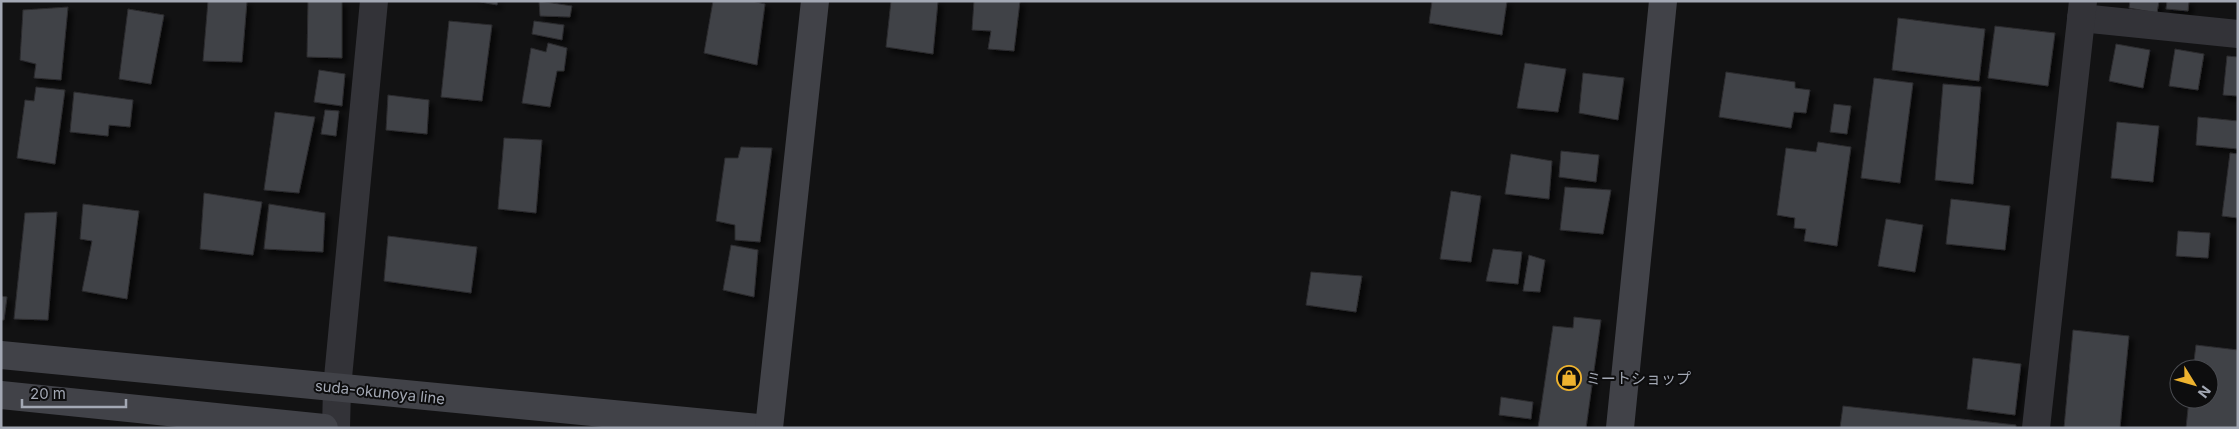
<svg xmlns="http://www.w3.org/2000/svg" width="2239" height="429" viewBox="0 0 2239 429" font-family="Inter,'Noto Sans JP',sans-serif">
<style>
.building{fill:#414246;stroke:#2c2c2f;filter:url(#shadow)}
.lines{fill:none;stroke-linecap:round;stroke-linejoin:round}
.street{stroke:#333338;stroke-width:28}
.secondary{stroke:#414248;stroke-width:28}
.labels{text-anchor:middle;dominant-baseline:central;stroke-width:4;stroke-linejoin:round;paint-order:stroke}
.poi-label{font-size:15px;fill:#a3a8b4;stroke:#0d0d0e;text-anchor:start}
.street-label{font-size:15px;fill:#a3a8b4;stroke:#0d0d0e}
</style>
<defs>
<filter id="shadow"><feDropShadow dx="4.5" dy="4.5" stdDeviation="2.5" flood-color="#0009"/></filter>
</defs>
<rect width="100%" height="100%" fill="#121213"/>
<g class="building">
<polygon points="208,1 247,1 242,62 203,61"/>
<polygon points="308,1 342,1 342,58 307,57"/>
<polygon points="475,1 498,1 497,5"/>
<polygon points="539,1 572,6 570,17 540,16"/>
<polygon points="713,1 752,1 765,4 757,65 704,53"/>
<polygon points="891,1 938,1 933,54 886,47"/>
<polygon points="974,1 1020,1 1014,51 988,49 991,31 972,30"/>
<polygon points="1432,1 1507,1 1502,35 1429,23"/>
<polygon points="2130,1 2159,1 2157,13 2129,8"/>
<polygon points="2167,1 2189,1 2188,11 2166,9"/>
<polygon points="68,7 61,80 34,78 36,64 20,60 23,10"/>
<polygon points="128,9 164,15 151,84 119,79"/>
<polygon points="1898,18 1985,29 1979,81 1892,70"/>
<polygon points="449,21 492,25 482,101 441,97"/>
<polygon points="534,21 564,25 562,40 532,34"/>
<polygon points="1995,26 2055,33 2048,86 1988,78"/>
<polygon points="548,43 567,48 564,71 557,71 550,107 522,103 531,48 546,52"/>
<polygon points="2116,44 2150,50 2143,88 2109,81"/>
<polygon points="2175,49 2204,54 2198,90 2169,86"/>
<polygon points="2227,56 2238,57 2238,96 2223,95"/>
<polygon points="1525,63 1566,69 1558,112 1517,108"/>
<polygon points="319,70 345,74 342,106 314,102"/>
<polygon points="1726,72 1795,82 1795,88 1810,90 1806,113 1794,112 1791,128 1719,117"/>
<polygon points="1583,73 1624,78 1618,120 1579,113"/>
<polygon points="1874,78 1913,83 1900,183 1861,178"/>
<polygon points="1943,84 1981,87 1973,184 1935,180"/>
<polygon points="36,87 65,90 55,164 17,158 25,100 34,101"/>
<polygon points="74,92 133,100 130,127 109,125 108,136 70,132"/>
<polygon points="388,95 429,100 427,134 386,130"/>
<polygon points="1834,104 1851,106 1847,134 1830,132"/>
<polygon points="325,110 339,111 336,136 321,134"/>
<polygon points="275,112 315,117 299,193 264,190"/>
<polygon points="2198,117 2238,121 2238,149 2196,145"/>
<polygon points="2117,122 2159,126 2153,182 2111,178"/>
<polygon points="504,138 542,140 536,213 498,209"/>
<polygon points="1818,142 1851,147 1837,246 1804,241 1806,229 1794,228 1795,218 1777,215 1786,148 1816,152"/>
<polygon points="741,147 772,148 760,242 735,240 735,225 716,221 725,158 738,158"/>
<polygon points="1561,151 1599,155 1596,182 1559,177"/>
<polygon points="2230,153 2238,154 2238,218 2222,216"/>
<polygon points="1511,154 1552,161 1549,199 1505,194"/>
<polygon points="1565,187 1611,190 1603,234 1560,230"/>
<polygon points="1451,191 1481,196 1471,262 1440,259"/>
<polygon points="204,193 262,202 253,255 200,249"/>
<polygon points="1951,199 2010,206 2005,250 1946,244"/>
<polygon points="83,204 139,211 127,299 82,291 92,241 80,239"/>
<polygon points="269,204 325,213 323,252 264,249"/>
<polygon points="57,212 48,320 14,319 25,213"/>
<polygon points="1886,219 1923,225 1915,272 1878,266"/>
<polygon points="2178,231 2210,233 2208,258 2176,256"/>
<polygon points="388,236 477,247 471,293 384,281"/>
<polygon points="731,245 758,250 754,297 723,290"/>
<polygon points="1493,249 1522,252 1518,284 1486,281"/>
<polygon points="1529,255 1545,260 1540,292 1523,291"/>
<polygon points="1311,272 1362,276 1356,312 1306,305"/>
<polygon points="1,296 7,297 4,320 1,320"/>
<polygon points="1574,317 1601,320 1586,428 1538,428 1553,326 1573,328"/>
<polygon points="2073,330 2129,336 2120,428 2064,428"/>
<polygon points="2196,345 2238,350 2238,428 2186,428 2189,399 2209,399 2209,369 2193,369"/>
<polygon points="1973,358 2021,364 2015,415 1967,409"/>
<polygon points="1501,397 1533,402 1531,419 1499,415"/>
<polygon points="1843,406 2016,425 2016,428 1840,428"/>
</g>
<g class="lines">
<g class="street">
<polyline points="2081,18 2238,34"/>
<polyline points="336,428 337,388 374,1"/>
<polyline points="2036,428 2083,1"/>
</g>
<g class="secondary">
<polyline points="1,355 758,428"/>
<polyline points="1,395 324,428"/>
<polyline points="769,428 815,1"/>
<polyline points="1620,428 1663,1"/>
</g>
</g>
<defs>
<symbol id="shop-ring" viewBox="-11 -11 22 22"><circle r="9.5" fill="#0d0d0e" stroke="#eeb32f" stroke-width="1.5"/><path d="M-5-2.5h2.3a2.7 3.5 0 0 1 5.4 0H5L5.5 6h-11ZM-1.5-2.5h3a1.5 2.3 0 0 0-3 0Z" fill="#eeb32f"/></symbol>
</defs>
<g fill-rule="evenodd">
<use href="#shop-ring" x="1555" y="364" width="28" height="28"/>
</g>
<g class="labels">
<g class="poi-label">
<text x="1586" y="378">ミートショップ</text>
</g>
<g class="street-label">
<text transform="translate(380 392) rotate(6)">suda-okunoya line</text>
</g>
</g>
<rect width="2239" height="429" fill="none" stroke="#a3a8b4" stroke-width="5"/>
<g transform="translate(2194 384) rotate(127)"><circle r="24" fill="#0d0d0e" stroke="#494b50"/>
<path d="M0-4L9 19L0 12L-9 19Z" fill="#eeb32f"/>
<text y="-8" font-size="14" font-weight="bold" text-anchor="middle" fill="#a3a8b4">N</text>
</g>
<path d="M22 399v8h104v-8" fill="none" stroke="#a3a8b4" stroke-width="2.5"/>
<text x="30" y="399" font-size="15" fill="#a3a8b4" stroke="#0d0d0e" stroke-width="4" paint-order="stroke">20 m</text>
</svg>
